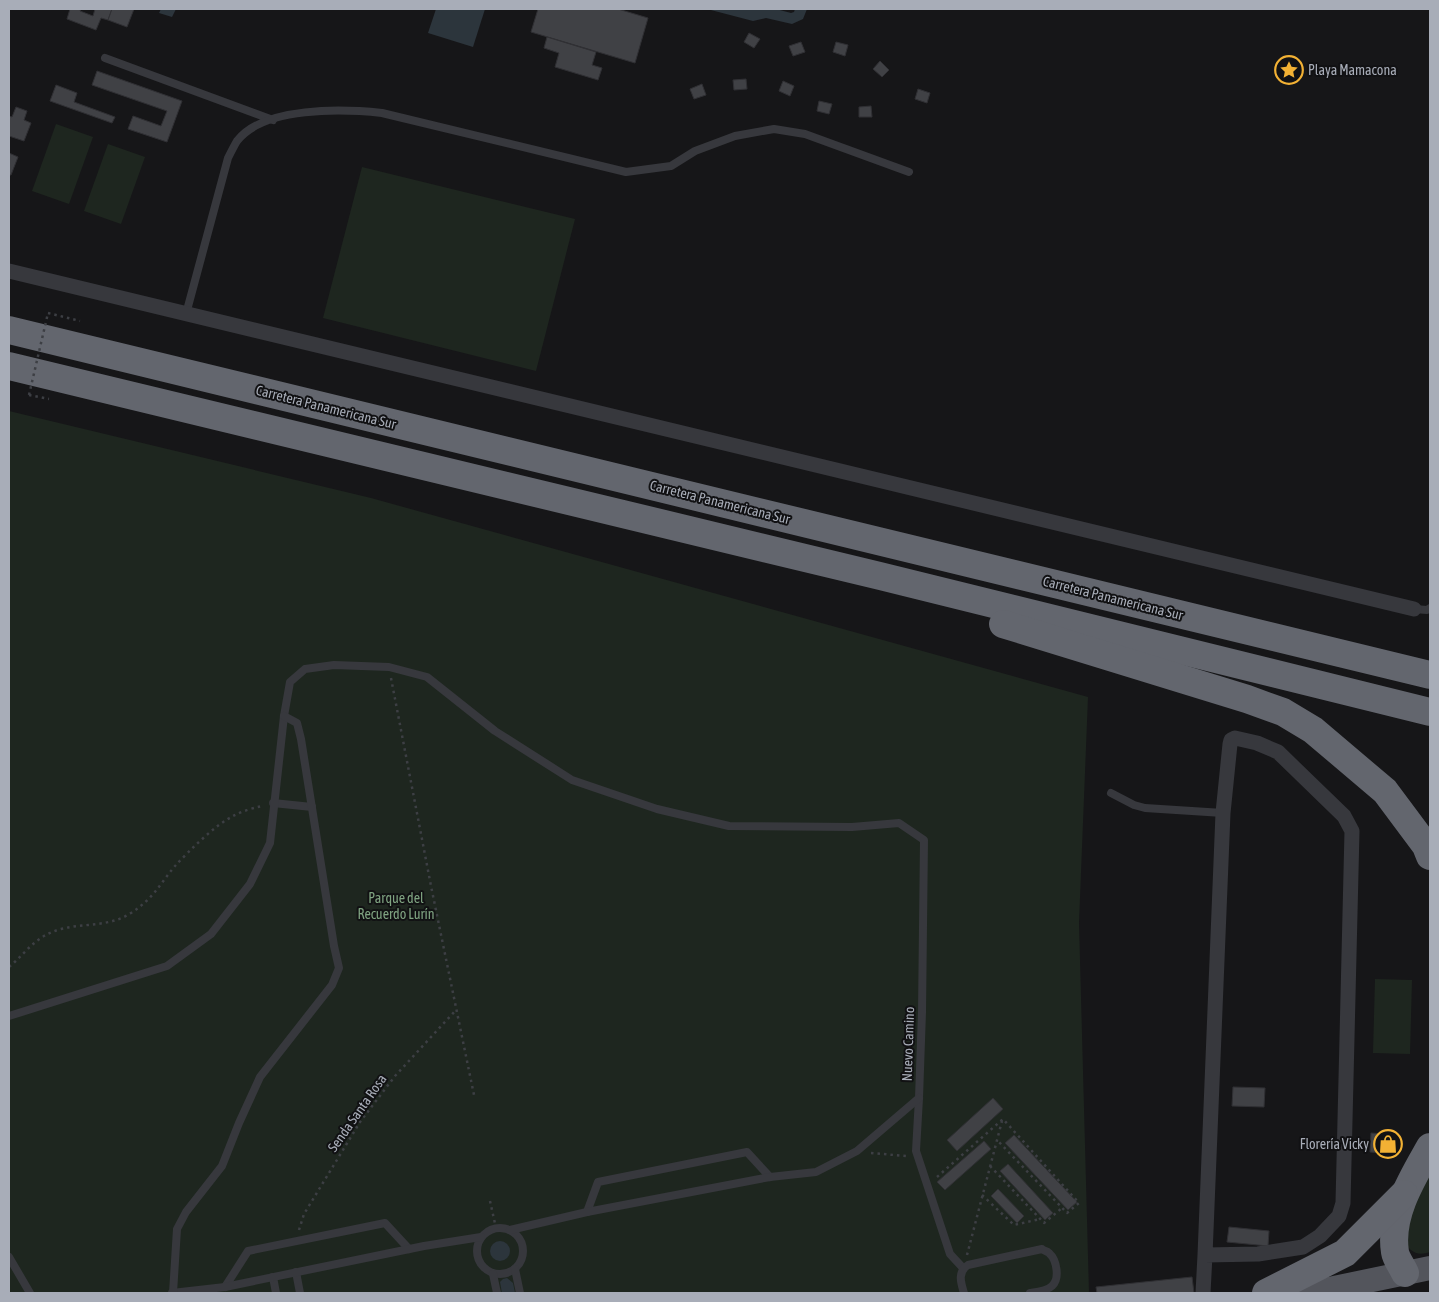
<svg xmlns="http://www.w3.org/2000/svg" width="1439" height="1302" viewBox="0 0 1439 1302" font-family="'Asap Condensed',sans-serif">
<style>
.green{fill:#1e261f}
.water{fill:#2c353c}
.building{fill:#404145;stroke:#303034}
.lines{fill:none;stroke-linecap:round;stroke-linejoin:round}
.path{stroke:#3d3f44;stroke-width:2.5;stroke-dasharray:2.5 4;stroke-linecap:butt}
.lane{stroke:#37383d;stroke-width:8}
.street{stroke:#37383d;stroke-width:15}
.primary{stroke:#53555c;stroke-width:24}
.highway{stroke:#63666e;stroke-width:28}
.path-bridge{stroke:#3d3f44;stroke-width:2.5;stroke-dasharray:2.5 4;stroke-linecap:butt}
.labels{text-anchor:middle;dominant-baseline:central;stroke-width:4;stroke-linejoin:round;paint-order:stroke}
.poi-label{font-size:14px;fill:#a8adb8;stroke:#111113;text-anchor:start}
.street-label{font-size:14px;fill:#a8adb8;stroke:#111113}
.park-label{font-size:14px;fill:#7fa381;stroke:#111113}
</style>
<rect width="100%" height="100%" fill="#161618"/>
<g class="green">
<polygon points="56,124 93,137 69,204 32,191"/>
<polygon points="108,144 145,157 121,224 84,211"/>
<polygon points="362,167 575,219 536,371 323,318"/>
<polygon points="9,411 371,498 1088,697 1079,923 1089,1293 9,1293"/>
<polygon points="1375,979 1412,980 1410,1054 1373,1053"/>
<path d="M1430 1173V1252C1418 1256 1411 1253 1405 1242L1411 1207Z"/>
</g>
<g class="water">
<polygon points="161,9 176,9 172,17 159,13"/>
<polygon points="436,9 485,9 473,47 428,33"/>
<polygon points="707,9 753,10 776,9 791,13 794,12 795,9 807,9 803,19 792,24 766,18 753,21"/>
<circle cx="500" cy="1251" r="10"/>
<polygon points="507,1278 513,1283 515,1293 502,1293 500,1282 503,1279"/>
</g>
<g class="building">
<polygon points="70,9 81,9 80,11 93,16 95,9 112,9 108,20 101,18 96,30 67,19"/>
<polygon points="112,9 134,9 127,27 108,20"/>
<polygon points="538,9 618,9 648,18 635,63 531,32"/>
<polygon points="749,33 760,39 754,48 744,42"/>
<polygon points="547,37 596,52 592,65 602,68 598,80 555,67 559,53 544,48"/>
<polygon points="801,42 805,52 793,56 789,46"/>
<polygon points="836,42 848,45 845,56 833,52"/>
<polygon points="880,61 889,70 882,77 873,69"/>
<polygon points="97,71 182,101 167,142 128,129 133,116 161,126 167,111 92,85"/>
<polygon points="746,79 747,89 734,90 733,80"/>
<polygon points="783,81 794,86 790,96 779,91"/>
<polygon points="702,84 706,95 694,99 690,89"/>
<polygon points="56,85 77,93 74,102 115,117 112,123 50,101"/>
<polygon points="918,89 930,93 927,103 915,99"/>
<polygon points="819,101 832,104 829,114 817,111"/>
<polygon points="871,106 872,117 859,117 859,107"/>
<polygon points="16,107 27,111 24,120 31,123 24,141 9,136 9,116 12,117"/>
<polygon points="9,153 18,157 11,175 9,175"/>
<polygon points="1233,1087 1265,1088 1264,1107 1232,1106"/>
<polygon points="993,1098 1003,1109 957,1151 947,1140"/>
<polygon points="1371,1133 1398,1135 1397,1154 1370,1152"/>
<polygon points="1014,1135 1077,1202 1068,1210 1005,1143"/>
<polygon points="984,1141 991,1149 945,1190 937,1182"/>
<polygon points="1008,1164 1053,1213 1045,1220 1000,1171"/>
<polygon points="998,1189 1024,1216 1017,1223 991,1196"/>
<polygon points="1229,1227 1269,1231 1268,1246 1227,1242"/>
<polygon points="1192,1277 1194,1293 1097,1293 1096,1287"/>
</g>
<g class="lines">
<g class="path">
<polyline points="48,313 80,321"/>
<polyline points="29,395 49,399"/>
<polyline points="391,678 431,886 474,1095"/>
<path d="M9 967C27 952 35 936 61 929 84 923 110 927 131 913 154 898 159 885 175 866 190 850 214 826 233 816 242 811 253 808 262 806"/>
<polyline points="871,1153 906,1156"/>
<polyline points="990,1166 1044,1223 1062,1208"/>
<polyline points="937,1177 1003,1119 1079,1203 1067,1213 997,1140"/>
<polyline points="982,1195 1014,1225 1040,1219"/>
<polyline points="490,1201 496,1228"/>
<polyline points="299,1230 304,1214 360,1122 395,1076 456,1010"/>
<polyline points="967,1255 1002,1121"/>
</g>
<g class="lane">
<polyline points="105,58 273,120"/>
<path d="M186 314 228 158C231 152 234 146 237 141 264 106 343 109 382 113L626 172 671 166 695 151 735 136 774 129 805 134 909 172"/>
<polyline points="1414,609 1427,610 1430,608"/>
<polyline points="1111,793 1134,805 1145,808 1223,813"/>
<polyline points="273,803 312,807"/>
<polyline points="9,1016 167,966 211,934 250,884 270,843 284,716 290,682 305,669 334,665 389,667 427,677 495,731 572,780 657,809 729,826 852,827 899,823 924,840 922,1012 919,1098 916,1151 950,1254 963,1268"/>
<polyline points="587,1212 598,1182 747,1152 770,1177"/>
<circle cx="500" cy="1251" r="23"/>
<polyline points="510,1230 587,1212 770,1177 816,1172 857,1151 919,1098"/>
<polyline points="9,1257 30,1293"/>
<polyline points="515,1269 520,1293"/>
<polyline points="296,1272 300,1293"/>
<polyline points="493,1274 497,1293"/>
<polyline points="273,1277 276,1293"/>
<polyline points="225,1287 248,1251 385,1223 409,1249"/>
<polyline points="172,1293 225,1287 424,1246 481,1237"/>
<polyline points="173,1293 177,1229 186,1212 222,1166 239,1123 260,1077 332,985 339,968 334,946 301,739 297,723 284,716"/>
<path d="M964 1293C961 1283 957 1272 968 1265L1042 1249C1044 1251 1047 1251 1049 1253 1057 1260 1060 1279 1052 1286 1047 1291 1037 1292 1030 1293"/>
</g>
<g class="street">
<polyline points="9,271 1414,609"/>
<polyline points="1203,1293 1205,1255 1223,813 1230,744 1231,740 1235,738 1257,743 1278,752 1344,816 1352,831 1343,1203 1339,1216 1320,1236 1303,1247 1258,1254 1205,1255"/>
</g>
<polyline class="primary" points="1310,1293 1430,1268"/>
<g class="highway">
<polyline points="9,330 1430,675"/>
<polyline points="9,366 880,576 1430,712"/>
<polyline points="1003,624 1247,699 1283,712 1313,730 1385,791 1426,846 1430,856"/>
<path d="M1405 1273C1402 1266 1396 1259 1395 1252 1389 1215 1413 1177 1430 1147"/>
<polyline points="1266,1293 1345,1253 1404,1194"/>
</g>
<polyline class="path-bridge" points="29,395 48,313"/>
</g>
<defs>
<symbol id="sight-ring" viewBox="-11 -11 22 22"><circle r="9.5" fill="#111113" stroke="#f2b134" stroke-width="1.5"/><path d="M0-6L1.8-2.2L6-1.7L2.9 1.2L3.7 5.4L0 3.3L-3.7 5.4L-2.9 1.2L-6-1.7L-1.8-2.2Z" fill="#f2b134"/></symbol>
<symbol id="shop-ring" viewBox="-11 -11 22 22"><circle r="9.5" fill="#111113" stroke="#f2b134" stroke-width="1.5"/><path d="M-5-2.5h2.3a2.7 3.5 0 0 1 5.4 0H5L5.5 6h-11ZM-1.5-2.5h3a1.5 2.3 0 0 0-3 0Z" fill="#f2b134"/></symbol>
</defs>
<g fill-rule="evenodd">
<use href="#sight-ring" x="1273" y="54" width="32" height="32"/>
<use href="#shop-ring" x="1372" y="1128" width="32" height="32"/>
</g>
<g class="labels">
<g class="poi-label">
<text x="1308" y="70">Playa Mamacona</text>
<text x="1369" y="1144" text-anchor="end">Florería Vicky</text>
</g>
<g class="street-label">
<text transform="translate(326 407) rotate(14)">Carretera Panamericana Sur</text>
<text transform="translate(720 502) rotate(14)">Carretera Panamericana Sur</text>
<text transform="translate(1113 598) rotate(14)">Carretera Panamericana Sur</text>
<text transform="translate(908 1044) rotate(-88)">Nuevo Camino</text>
<text transform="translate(357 1113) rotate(-55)">Senda Santa Rosa</text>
</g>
<g class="park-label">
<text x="396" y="898">Parque del<tspan x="396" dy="16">Recuerdo Lurín</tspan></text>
</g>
</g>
<rect width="1439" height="1302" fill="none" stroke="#a8adb8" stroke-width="20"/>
</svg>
